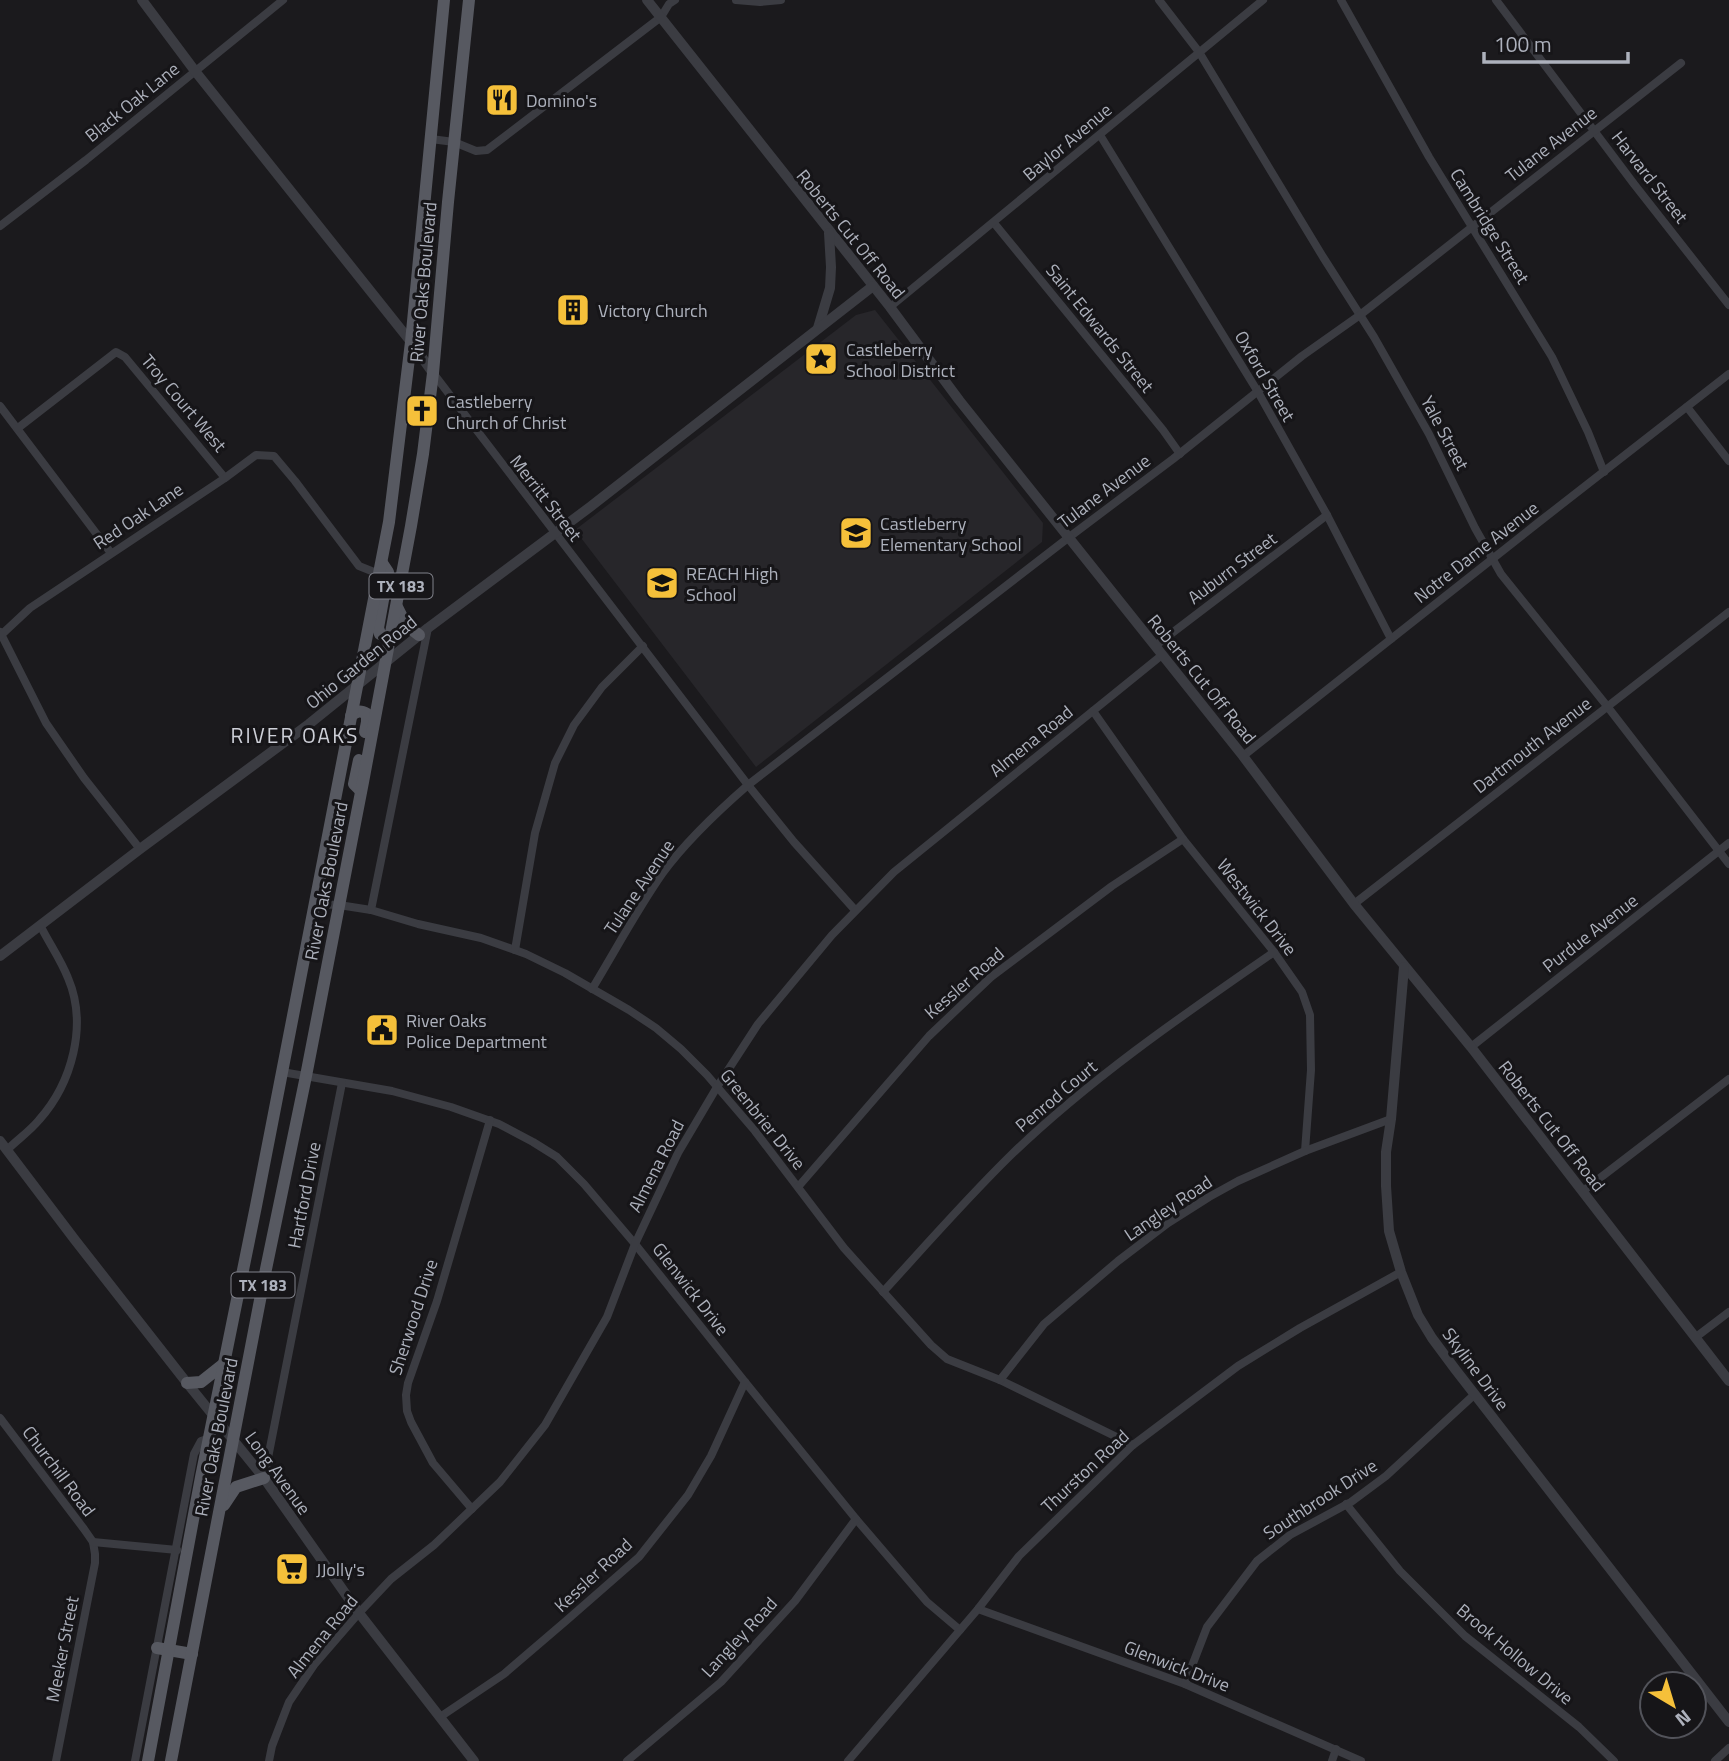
<svg xmlns="http://www.w3.org/2000/svg" width="1729" height="1761" viewBox="0 0 1729 1761" font-family="'Titillium Web',sans-serif">
<style>
.built{fill:#27262a}
.lines{fill:none;stroke-linecap:round;stroke-linejoin:round}
.minor{stroke:#3b3c42;stroke-width:8}
.tertiary{stroke:#3b3c42;stroke-width:10}
.primary{stroke:#575961;stroke-width:12}
.labels{text-anchor:middle;dominant-baseline:central;stroke-width:6;stroke-linejoin:round;paint-order:stroke}
.shield{fill:#161518;stroke:#80828b;stroke-width:2}
.shield-label{font-size:16px;font-weight:bold;fill:#adb1bc}
.poi-label{font-size:18px;fill:#adb1bc;stroke:#161518;text-anchor:start}
.street-label{font-size:18px;fill:#adb1bc;stroke:#161518}
.quarter-label{font-size:21px;letter-spacing:2px;fill:#ced0d8;stroke:#161518}
</style>
<rect width="100%" height="100%" fill="#1b1a1d"/>
<polygon class="built" points="875,310 1043,523 1042,542 756,767 575,530 856,315"/>
<g class="lines">
<g class="minor">
<polyline points="736,0 760,2 781,0"/>
<polyline points="1159,0 1199,52 1323,257 1374,337 1429,434 1475,528 1501,574 1607,706 1729,864"/>
<polyline points="1341,0 1429,157 1552,357 1588,432 1604,472"/>
<polyline points="1496,0 1634,184 1729,305"/>
<polyline points="1100,135 1258,392 1327,515 1391,639"/>
<polyline points="431,139 454,142 476,151 487,150 661,17 669,4 675,0"/>
<polyline points="994,223 1163,430 1180,454"/>
<polyline points="0,226 86,160 283,0"/>
<polyline points="890,307 1263,0"/>
<polyline points="433,373 748,785 794,842 855,910"/>
<polyline points="0,406 111,553"/>
<polyline points="1687,407 1729,461"/>
<polyline points="18,428 116,352 125,357 225,478"/>
<polyline points="0,632 46,723 84,778 140,849"/>
<polyline points="0,636 30,608 225,478 256,455 274,456 295,481 359,566 379,574"/>
<polyline points="1155,646 1327,515"/>
<polyline points="1093,711 1183,839 1274,952 1302,992 1310,1015 1311,1070 1305,1151"/>
<polyline points="1243,756 1539,522 1729,374"/>
<polyline points="314,904 339,905 371,910 418,924 481,938 526,954 565,973 629,1010 656,1028 681,1049 707,1075 755,1131 844,1248 931,1345 947,1359 1000,1380 1133,1445"/>
<polyline points="1354,904 1729,612"/>
<polyline points="371,910 428,628"/>
<polyline points="515,950 535,833 555,763 574,725 602,687 643,646"/>
<path d="M592 989C615 951 637 910 662 874 686 841 717 812 748 785L1068 538 1173 459 1302 356 1360 315 1681 63"/>
<polyline points="1471,1047 1729,843"/>
<polyline points="282,1072 392,1091 451,1107 499,1124 533,1142 557,1157 584,1184 635,1244 745,1382 856,1519 927,1602 960,1630"/>
<path d="M7 1150C17 1140 30 1131 39 1120 72 1083 88 1025 68 978 61 960 49 943 40 925"/>
<polyline points="798,1187 929,1036 991,977 1112,886 1183,839"/>
<polyline points="1583,1191 1729,1079"/>
<path d="M883 1292C925 1246 967 1198 1011 1155 1091 1078 1183 1015 1274 952"/>
<polyline points="1696,1337 1729,1312"/>
<polyline points="1000,1380 1044,1324 1118,1261 1168,1223 1209,1197 1238,1181 1305,1151 1391,1119"/>
<polyline points="0,1418 84,1529 93,1542 95,1554 95,1563 56,1761"/>
<polyline points="264,1478 342,1083"/>
<polyline points="1346,1504 1400,1571 1465,1636 1579,1727 1614,1761"/>
<polyline points="472,1509 433,1463 411,1422 407,1411 406,1395 408,1383 437,1301 490,1120"/>
<polyline points="93,1542 177,1550"/>
<polyline points="978,1609 1185,1684 1361,1761"/>
<polyline points="1185,1684 1207,1627 1257,1561 1290,1535 1351,1502 1386,1476 1475,1394"/>
<polyline points="440,1717 504,1674 567,1620 639,1557 688,1495 711,1456 745,1382"/>
<polyline points="135,1761 194,1454 201,1441 210,1438"/>
<polyline points="269,1761 272,1746 289,1702 314,1665 359,1613 391,1579 434,1545 500,1482 545,1425 607,1317 635,1244 678,1153 717,1087 758,1024 832,935 894,872 1162,655"/>
<polyline points="627,1761 721,1682 795,1601 856,1519"/>
<polyline points="848,1761 978,1609 1019,1556 1133,1445 1238,1366 1300,1328 1401,1272"/>
<polyline points="1332,1761 1336,1749"/>
<polyline points="1715,1761 1729,1748"/>
</g>
<g class="tertiary">
<polyline points="142,0 195,71 411,342 433,373"/>
<polyline points="647,0 890,307 959,400 1243,756 1354,904 1471,1047 1729,1381"/>
<polyline points="818,328 830,288 831,267 829,233"/>
<polyline points="0,956 140,849 309,724 428,628 590,507 873,286"/>
<polyline points="1404,967 1391,1119 1386,1152 1386,1186 1389,1231 1401,1272 1418,1315 1432,1338 1455,1369 1729,1722"/>
<polyline points="0,1141 75,1240 187,1383 264,1478 359,1613 474,1761"/>
</g>
<g class="primary">
<polyline points="382,563 388,572 378,628 380,634 390,639"/>
<polyline points="397,607 406,625 419,635"/>
<path d="M351 716C357 711 360 710 367 714V722L365 732"/>
<polyline points="359,760 354,784 361,791"/>
<polyline points="187,1383 201,1382 225,1363"/>
<polyline points="224,1505 236,1487 264,1478"/>
<polyline points="157,1648 192,1654"/>
<polyline points="148,1761 201,1477 256,1206 389,522 411,342 444,0"/>
<polyline points="171,1761 266,1269 306,1076 363,782 411,526 423,454 433,373 448,202 469,0"/>
</g>
</g>
<defs>
<symbol id="restaurant-square" viewBox="-11 -11 22 22"><rect x="-9" y="-9" width="18" height="18" rx="4" fill="#f5c03a" stroke="#161518"/><path d="M-5-6h1v4h1v-4h1v4h1v-4h1v5L-1.5 .5V6h-2V.5L-5-1ZM5-6V6H3V1.5H1.5Q1.5-4 5-6Z" fill="#111"/></symbol>
<symbol id="building-square" viewBox="-11 -11 22 22"><rect x="-9" y="-9" width="18" height="18" rx="4" fill="#f5c03a" stroke="#161518"/><path d="M-4-6H4V6H1V3H-1V6H-4ZM-2.5-4.3h1.7v1.8h-1.7ZM.8-4.3h1.7v1.8H.8ZM-2.5-1h1.7V.8h-1.7ZM.8-1h1.7V.8H.8Z" fill="#111"/></symbol>
<symbol id="sight-square" viewBox="-11 -11 22 22"><rect x="-9" y="-9" width="18" height="18" rx="4" fill="#f5c03a" stroke="#161518"/><path d="M0-6L1.8-2.2L6-1.7L2.9 1.2L3.7 5.4L0 3.3L-3.7 5.4L-2.9 1.2L-6-1.7L-1.8-2.2Z" fill="#111"/></symbol>
<symbol id="church-square" viewBox="-11 -11 22 22"><rect x="-9" y="-9" width="18" height="18" rx="4" fill="#f5c03a" stroke="#161518"/><path d="M-1.2-6h2.4v3.5h3.3v2.4h-3.3V6h-2.4V-.1h-3.3v-2.4h3.3Z" fill="#111"/></symbol>
<symbol id="school-square" viewBox="-11 -11 22 22"><rect x="-9" y="-9" width="18" height="18" rx="4" fill="#f5c03a" stroke="#161518"/><path d="M0-5L7-2L0 1L-7-2ZM-4 1L0 2.5L4 1V4Q0 6-4 4Z" fill="#111"/></symbol>
<symbol id="civic-square" viewBox="-11 -11 22 22"><rect x="-9" y="-9" width="18" height="18" rx="4" fill="#f5c03a" stroke="#161518"/><path d="M-.6-6.5H3V-4.5H.6V-3L4-1V1h2V6H-6V1h2V-1L-.6-3ZM-1.2 2.5V6h2.4V2.5Z" fill="#111"/></symbol>
<symbol id="supermarket-square" viewBox="-11 -11 22 22"><rect x="-9" y="-9" width="18" height="18" rx="4" fill="#f5c03a" stroke="#161518"/><path d="M-6-5.5h2.5l.6 2H6L4.5 2H-2.5L-4.4-4H-6ZM-1.5 3.2a1.3 1.3 0 1 0 .1 0ZM3 3.2a1.3 1.3 0 1 0 .1 0Z" fill="#111"/></symbol>
</defs>
<g fill-rule="evenodd">
<use href="#restaurant-square" x="483" y="81" width="38" height="38"/>
<use href="#building-square" x="554" y="291" width="38" height="38"/>
<use href="#sight-square" x="802" y="340" width="38" height="38"/>
<use href="#church-square" x="403" y="392" width="38" height="38"/>
<use href="#school-square" x="837" y="514" width="38" height="38"/>
<use href="#school-square" x="643" y="564" width="38" height="38"/>
<use href="#civic-square" x="363" y="1011" width="38" height="38"/>
<use href="#supermarket-square" x="273" y="1550" width="38" height="38"/>
</g>
<g class="labels">
<g class="shield">
<rect x="369.5" y="573.5" width="63" height="25" rx="5"/>
<rect x="231.5" y="1272.5" width="63" height="25" rx="5"/>
</g>
<g class="shield-label">
<text x="401" y="586">TX 183</text>
<text x="263" y="1285">TX 183</text>
</g>
<g class="poi-label">
<text x="526" y="100">Domino's</text>
<text x="598" y="310">Victory Church</text>
<text x="846" y="349">Castleberry<tspan x="846" dy="21">School District</tspan></text>
<text x="446" y="401">Castleberry<tspan x="446" dy="21">Church of Christ</tspan></text>
<text x="880" y="523">Castleberry<tspan x="880" dy="21">Elementary School</tspan></text>
<text x="686" y="573">REACH High<tspan x="686" dy="21">School</tspan></text>
<text x="406" y="1020">River Oaks<tspan x="406" dy="21">Police Department</tspan></text>
<text x="316" y="1569">JJolly's</text>
</g>
<g class="street-label">
<text transform="translate(132 102) rotate(-39)">Black Oak Lane</text>
<text transform="translate(1067 142) rotate(-40)">Baylor Avenue</text>
<text transform="translate(1551 144) rotate(-38)">Tulane Avenue</text>
<text transform="translate(1650 177) rotate(52)">Harvard Street</text>
<text transform="translate(1490 226) rotate(58)">Cambridge Street</text>
<text transform="translate(851 234) rotate(51)">Roberts Cut Off Road</text>
<text transform="translate(423 282) rotate(-85)">River Oaks Boulevard</text>
<text transform="translate(1100 328) rotate(51)">Saint Edwards Street</text>
<text transform="translate(1265 376) rotate(60)">Oxford Street</text>
<text transform="translate(184 403) rotate(50)">Troy Court West</text>
<text transform="translate(1445 433) rotate(62)">Yale Street</text>
<text transform="translate(1104 491) rotate(-37)">Tulane Avenue</text>
<text transform="translate(546 498) rotate(52)">Merritt Street</text>
<text transform="translate(138 516) rotate(-34)">Red Oak Lane</text>
<text transform="translate(1476 552) rotate(-38)">Notre Dame Avenue</text>
<text transform="translate(1232 568) rotate(-37)">Auburn Street</text>
<text transform="translate(361 662) rotate(-39)">Ohio Garden Road</text>
<text transform="translate(1202 679) rotate(51)">Roberts Cut Off Road</text>
<text transform="translate(1031 741) rotate(-39)">Almena Road</text>
<text transform="translate(1532 745) rotate(-38)">Dartmouth Avenue</text>
<text transform="translate(326 881) rotate(-79)">River Oaks Boulevard</text>
<text transform="translate(639 887) rotate(-56)">Tulane Avenue</text>
<text transform="translate(1257 907) rotate(52)">Westwick Drive</text>
<text transform="translate(1590 933) rotate(-38)">Purdue Avenue</text>
<text transform="translate(964 983) rotate(-41)">Kessler Road</text>
<text transform="translate(1056 1096) rotate(-40)">Penrod Court</text>
<text transform="translate(763 1119) rotate(51)">Greenbrier Drive</text>
<text transform="translate(1552 1126) rotate(52)">Roberts Cut Off Road</text>
<text transform="translate(656 1166) rotate(-63)">Almena Road</text>
<text transform="translate(304 1195) rotate(-79)">Hartford Drive</text>
<text transform="translate(1168 1208) rotate(-34)">Langley Road</text>
<text transform="translate(691 1289) rotate(52)">Glenwick Drive</text>
<text transform="translate(413 1317) rotate(-72)">Sherwood Drive</text>
<text transform="translate(1476 1369) rotate(53)">Skyline Drive</text>
<text transform="translate(216 1437) rotate(-79)">River Oaks Boulevard</text>
<text transform="translate(59 1471) rotate(53)">Churchill Road</text>
<text transform="translate(1085 1471) rotate(-43)">Thurston Road</text>
<text transform="translate(278 1473) rotate(54)">Long Avenue</text>
<text transform="translate(1320 1499) rotate(-33)">Southbrook Drive</text>
<text transform="translate(593 1575) rotate(-43)">Kessler Road</text>
<text transform="translate(322 1636) rotate(-51)">Almena Road</text>
<text transform="translate(739 1637) rotate(-47)">Langley Road</text>
<text transform="translate(62 1649) rotate(-79)">Meeker Street</text>
<text transform="translate(1515 1654) rotate(40)">Brook Hollow Drive</text>
<text transform="translate(1177 1666) rotate(21)">Glenwick Drive</text>
</g>
<g class="quarter-label">
<text x="295" y="735">RIVER OAKS</text>
</g>
</g>
<g transform="translate(1673 1705) rotate(142)"><circle r="33" fill="#161518" stroke="#52535a" stroke-width="2"/>
<path d="M0-5L12 26L0 18L-12 26Z" fill="#f5c03a"/>
<text y="-10" font-size="19" font-weight="bold" text-anchor="middle" fill="#adb1bc">N</text>
</g>
<path d="M1484 52v10h144v-10" fill="none" stroke="#adb1bc" stroke-width="3.5"/>
<text x="1494" y="52" font-size="21" fill="#adb1bc" stroke="#161518" stroke-width="5" paint-order="stroke">100 m</text>
</svg>
